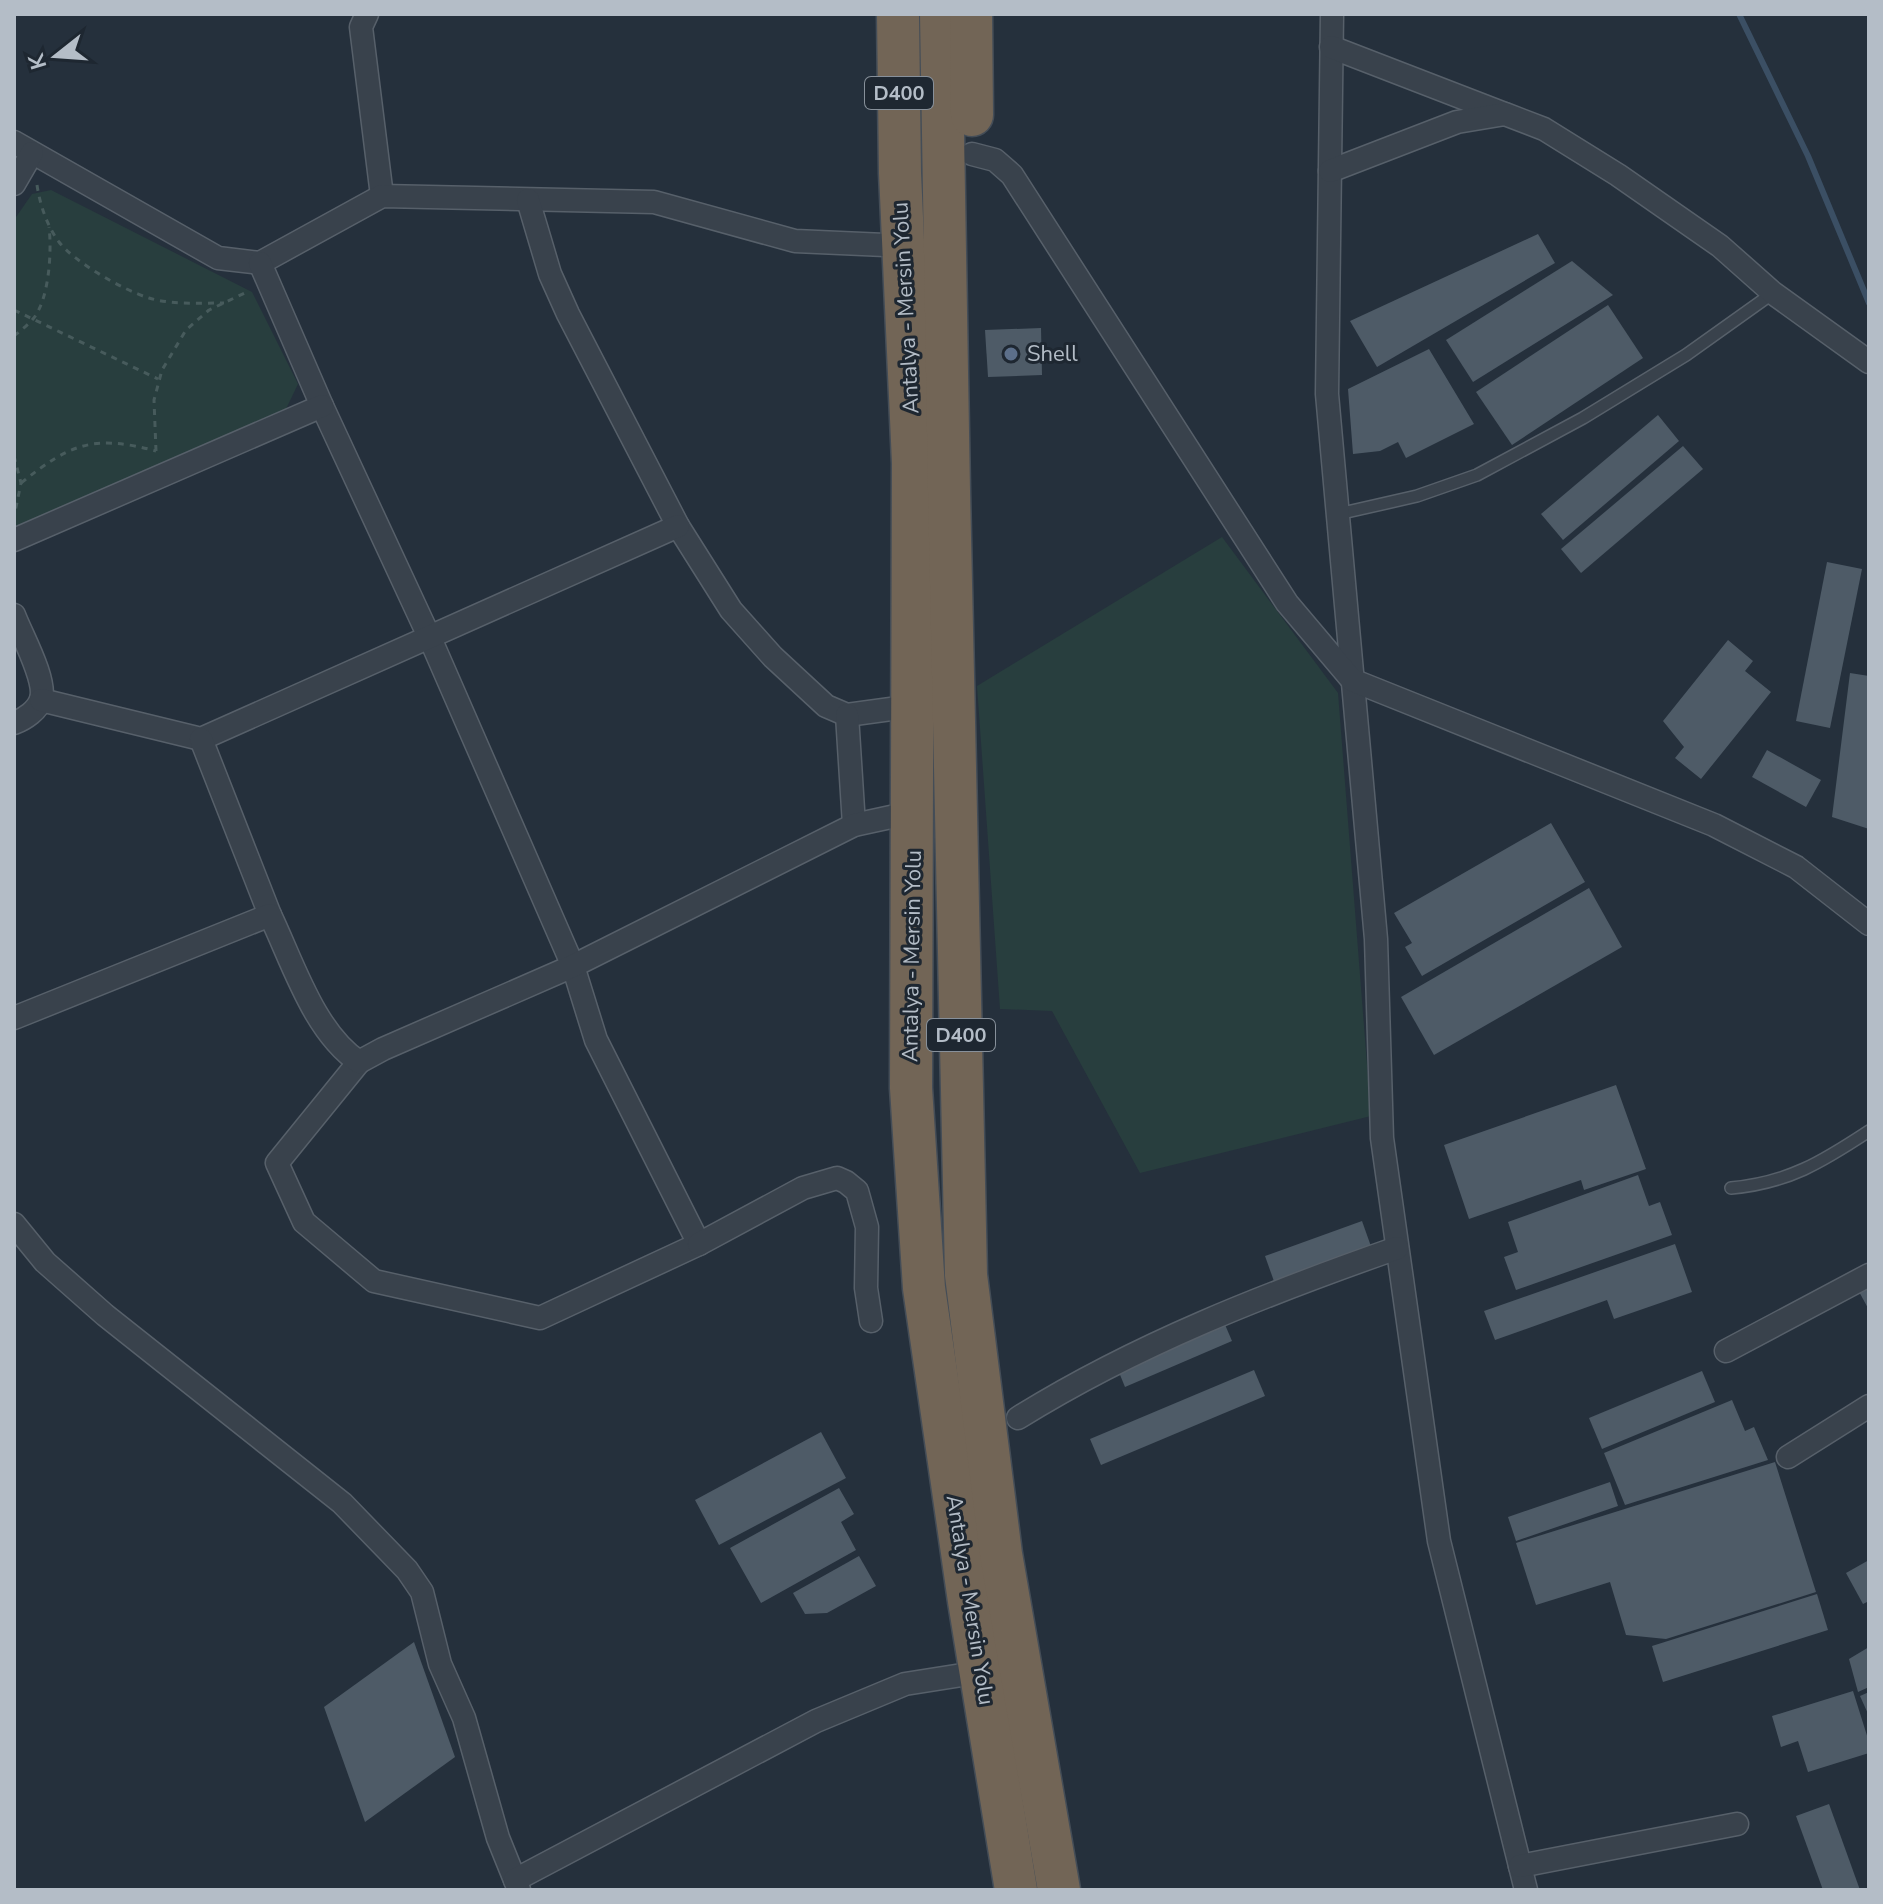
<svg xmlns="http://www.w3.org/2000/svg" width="1883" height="1904" viewBox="0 0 1883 1904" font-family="'Nunito Sans',sans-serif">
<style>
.green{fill:#283e3e}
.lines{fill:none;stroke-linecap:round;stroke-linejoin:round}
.stream{stroke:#3b4f64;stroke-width:6}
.building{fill:#4e5b67}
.lane-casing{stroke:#57606a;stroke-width:14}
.street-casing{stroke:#57606a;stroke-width:25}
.highway-casing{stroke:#444d57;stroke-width:45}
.path{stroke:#475b5c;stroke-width:3;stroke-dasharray:6 6;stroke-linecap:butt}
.lane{stroke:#39424c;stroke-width:11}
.street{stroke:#39424c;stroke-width:22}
.highway{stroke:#726556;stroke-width:42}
.service-dot{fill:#5c6f8a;stroke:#1e2731;stroke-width:3}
.labels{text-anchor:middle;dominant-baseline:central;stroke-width:6;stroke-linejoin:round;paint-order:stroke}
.shield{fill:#1e2731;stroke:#87909a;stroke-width:2}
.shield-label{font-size:20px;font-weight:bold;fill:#b4bdc7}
.street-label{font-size:22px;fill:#b4bdc7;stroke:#1e2731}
.poi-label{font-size:22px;fill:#b4bdc7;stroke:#1e2731;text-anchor:start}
</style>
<rect width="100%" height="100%" fill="#25303c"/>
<g class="green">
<polygon points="51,190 252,292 298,384 285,411 29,523 14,526 14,220 32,194"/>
<polygon points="1222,537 1338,693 1371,1116 1140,1173 1052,1011 1000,1009 977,686"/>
</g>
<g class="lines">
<polyline class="stream" points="1739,14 1808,156 1869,303"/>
</g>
<g class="building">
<polygon points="1538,234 1555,263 1377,367 1350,321"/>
<polygon points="1572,261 1613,295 1473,382 1446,340"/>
<polygon points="1608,305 1643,358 1512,445 1476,392"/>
<polygon points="1041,328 1042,375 988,377 985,330"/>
<polygon points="1429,349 1474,424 1406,458 1398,442 1380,451 1353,454 1348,389"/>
<polygon points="1658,415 1679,441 1563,540 1541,514"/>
<polygon points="1683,446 1703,469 1581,573 1561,549"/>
<polygon points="1827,562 1862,569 1830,728 1796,721"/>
<polygon points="1728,640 1753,661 1745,671 1771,692 1701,779 1675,758 1684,747 1663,721"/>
<polygon points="1850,673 1869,676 1869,829 1832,817"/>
<polygon points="1767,750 1821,780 1806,807 1752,777"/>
<polygon points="1551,823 1585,882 1422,976 1405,947 1412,943 1394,913"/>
<polygon points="1589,888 1622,947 1434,1055 1401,997"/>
<polygon points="1616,1085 1646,1169 1584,1190 1581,1180 1469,1219 1444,1145"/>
<polygon points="1638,1175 1649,1206 1660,1202 1672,1235 1516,1290 1504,1257 1518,1252 1508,1222"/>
<polygon points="1362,1221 1373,1252 1276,1287 1265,1256"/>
<polygon points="1675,1244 1692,1292 1614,1319 1607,1300 1495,1340 1484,1311"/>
<polygon points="1869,1282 1869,1310 1857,1288"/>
<polygon points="1223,1320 1232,1341 1125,1387 1116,1365"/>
<polygon points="1254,1370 1265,1396 1101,1465 1090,1439"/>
<polygon points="1702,1371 1715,1402 1602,1449 1589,1418"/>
<polygon points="1732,1400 1745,1431 1754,1427 1768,1460 1625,1505 1604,1453"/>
<polygon points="821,1432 846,1478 719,1545 695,1500"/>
<polygon points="1775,1462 1816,1592 1666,1639 1626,1635 1610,1582 1536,1605 1516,1543"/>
<polygon points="1610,1482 1618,1506 1516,1541 1508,1517"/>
<polygon points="839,1488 854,1514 841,1522 856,1550 761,1603 730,1548"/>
<polygon points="859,1556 876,1586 827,1613 805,1614 793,1593"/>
<polygon points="1869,1560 1869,1601 1863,1604 1846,1573"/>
<polygon points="1817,1594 1828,1630 1663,1682 1652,1646"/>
<polygon points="414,1642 455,1757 365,1822 324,1707"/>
<polygon points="1869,1647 1869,1687 1858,1692 1849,1659"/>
<polygon points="1853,1691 1869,1742 1869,1753 1808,1772 1798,1741 1781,1747 1772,1716"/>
<polygon points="1869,1692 1869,1716 1860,1696"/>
<polygon points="1829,1804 1860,1890 1823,1890 1796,1816"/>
</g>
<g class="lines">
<defs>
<g id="lane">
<polyline points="1338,514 1417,496 1477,475 1583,418 1686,355 1773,293"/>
<path d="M1731 1188C1788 1183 1822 1162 1869 1131"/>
</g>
<g id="street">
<polyline points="367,14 361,27 382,196"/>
<polyline points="1332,14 1327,394 1376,939 1382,1138 1439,1541 1526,1890"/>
<polyline points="1331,47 1502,113"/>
<polyline points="14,142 218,258 260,263 382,196 654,202 795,241 885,245"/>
<polyline points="972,154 995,160 1012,175 1287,603 1352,680 1714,825 1796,867 1869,924"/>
<polyline points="1330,171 1457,122 1505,114 1544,129 1618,175 1720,246 1773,293 1869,362"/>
<polyline points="14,184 32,153"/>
<polyline points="528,200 550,274 568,314 678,526 731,610 773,657 826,706 847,715 913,706"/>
<polyline points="260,263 322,406 433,645 573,966 596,1040 699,1244 540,1318 374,1281 304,1222 277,1163 359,1062"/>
<polyline points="14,540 322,406"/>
<path d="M14 615C21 634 47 680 41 699 38 710 25 719 14 723"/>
<polyline points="41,700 201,739 678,526"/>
<polyline points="847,715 854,825"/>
<polyline points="201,739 270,915"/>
<path d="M14 1018 270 915C293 963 314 1032 359 1062L383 1049 573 966 854 825 914 812"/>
<polyline points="14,1224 45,1262 105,1315 342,1503 407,1570 422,1592 440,1664 464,1718 498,1838 519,1890"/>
<polyline points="699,1244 803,1188 837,1178 846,1182 857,1191 867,1227 866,1288 871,1321"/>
<polyline points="1726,1351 1869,1275"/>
<path d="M1018 1418C1137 1344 1266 1294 1397 1248"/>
<polyline points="1788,1457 1869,1406"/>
<polyline points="1520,1866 1737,1824"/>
<polyline points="515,1880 816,1721 905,1684 981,1672"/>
</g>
<g id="highway">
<polyline points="898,14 900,173 913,463 911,1088 924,1288 969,1601 1016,1890"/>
<polyline points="941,14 949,491 966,1275 1001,1554 1059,1890"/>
<polyline points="971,14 972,115"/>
</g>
</defs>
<use href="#lane" class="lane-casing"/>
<use href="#street" class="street-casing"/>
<use href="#highway" class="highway-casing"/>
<g class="path">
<path d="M37 185C40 205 47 226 59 242 74 262 125 291 149 298 172 305 199 303 224 303"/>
<polyline points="14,310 158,379"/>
<path d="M14 336C20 331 28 325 33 319 49 300 52 252 49 227"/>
<polyline points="156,451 154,400 162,370 186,330 209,310 249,291"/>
<polyline points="14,456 21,483 14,517"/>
<path d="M21 483C70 444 93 434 156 451"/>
</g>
<use href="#lane" class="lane"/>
<use href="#street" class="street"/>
<use href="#highway" class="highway"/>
</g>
<circle class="service-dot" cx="1011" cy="354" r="8"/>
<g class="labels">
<g class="shield">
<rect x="865" y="77" width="68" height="32" rx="6"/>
<rect x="927" y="1019" width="68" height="32" rx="6"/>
</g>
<g class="shield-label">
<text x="899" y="93">D400</text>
<text x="961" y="1035">D400</text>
</g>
<g class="street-label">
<text transform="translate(906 308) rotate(-93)">Antalya - Mersin Yolu</text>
<text transform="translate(912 956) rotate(-89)">Antalya - Mersin Yolu</text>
<text transform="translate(970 1600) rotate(81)">Antalya - Mersin Yolu</text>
</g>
<g class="poi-label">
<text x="1027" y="354">Shell</text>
</g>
</g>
<rect width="1883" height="1904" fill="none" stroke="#b4bdc7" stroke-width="32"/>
<g transform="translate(56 56) rotate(253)" stroke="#1e2731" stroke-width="6" paint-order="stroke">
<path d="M0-6L14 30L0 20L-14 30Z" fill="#b4bdc7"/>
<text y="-12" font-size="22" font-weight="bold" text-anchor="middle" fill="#b4bdc7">K</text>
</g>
</svg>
